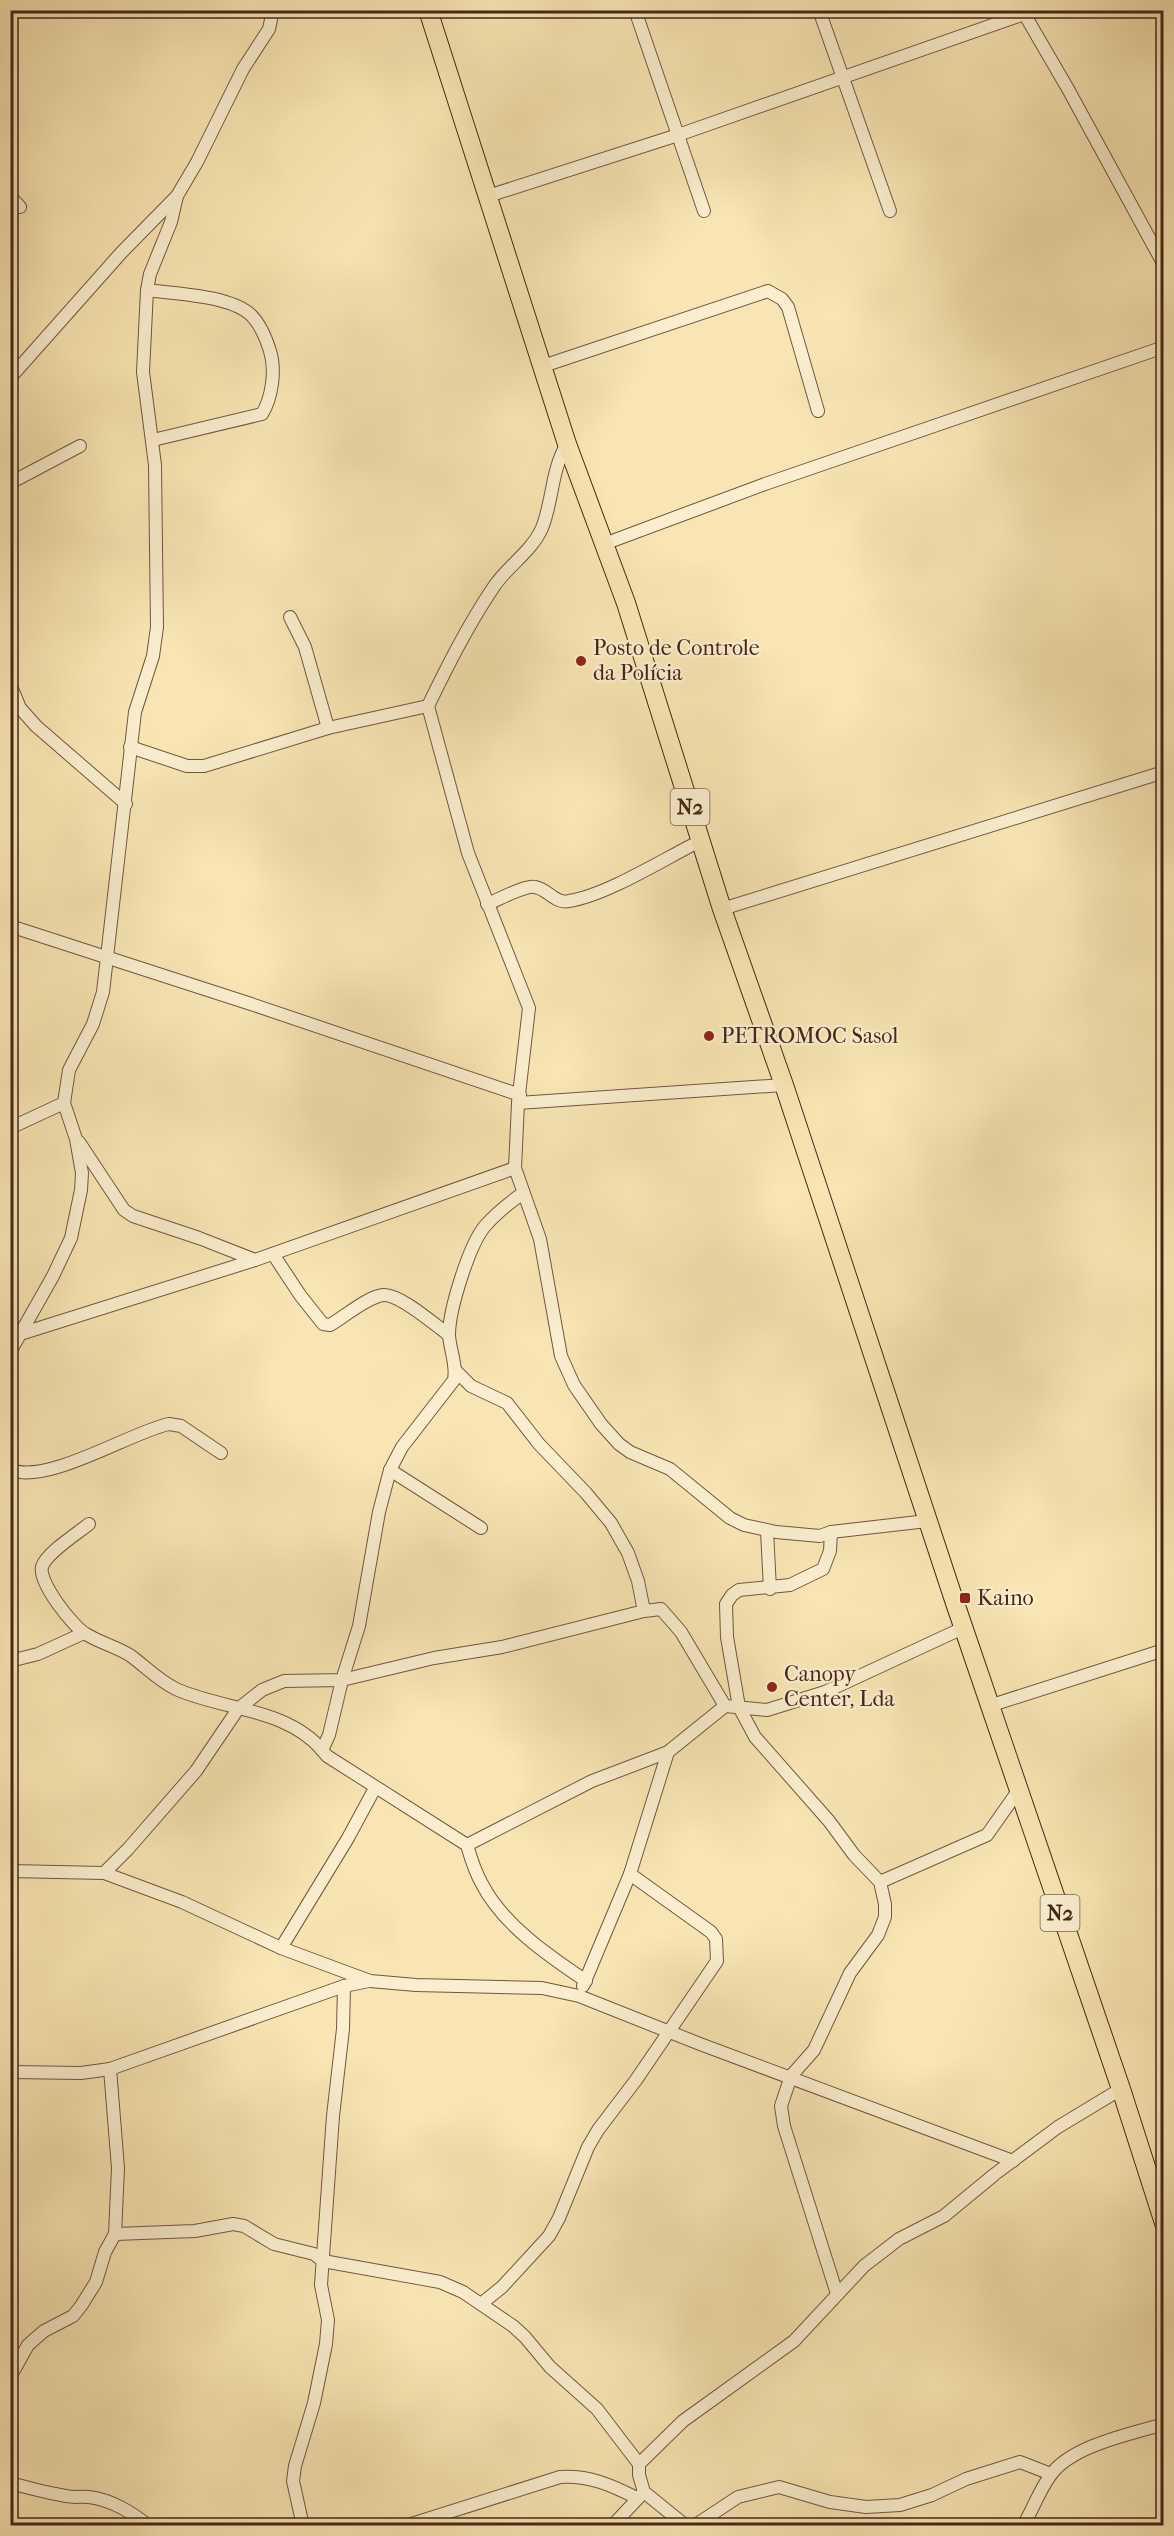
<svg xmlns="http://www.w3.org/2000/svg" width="1174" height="2536" viewBox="0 0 1174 2536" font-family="'IM FELL French Canon',serif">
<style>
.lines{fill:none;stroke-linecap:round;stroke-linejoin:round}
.minor-casing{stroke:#725640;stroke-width:14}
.primary-casing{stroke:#46261a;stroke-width:20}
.minor{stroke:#faeece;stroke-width:12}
.primary{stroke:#f8e5b3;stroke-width:18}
.poi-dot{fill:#8f2418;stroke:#faeece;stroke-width:2}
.labels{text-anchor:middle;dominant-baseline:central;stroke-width:4.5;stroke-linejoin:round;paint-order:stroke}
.shield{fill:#faeece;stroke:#7c6250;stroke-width:1.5}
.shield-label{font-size:21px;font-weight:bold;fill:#46261a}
.poi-label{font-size:22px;fill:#46261a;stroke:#faeece;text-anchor:start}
</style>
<rect width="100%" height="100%" fill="#f8e5b3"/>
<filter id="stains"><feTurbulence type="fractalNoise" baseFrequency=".00333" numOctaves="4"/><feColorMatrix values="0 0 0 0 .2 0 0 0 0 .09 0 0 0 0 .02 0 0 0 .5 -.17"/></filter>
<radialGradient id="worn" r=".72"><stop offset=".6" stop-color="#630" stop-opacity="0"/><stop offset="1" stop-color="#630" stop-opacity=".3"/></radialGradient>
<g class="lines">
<defs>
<g id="minor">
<polyline points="635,10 704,211"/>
<polyline points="819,10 890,211"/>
<polyline points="1022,10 1068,89 1164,265"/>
<polyline points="10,196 20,207"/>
<polyline points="488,196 678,135 1024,14"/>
<path d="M147 290C176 294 229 295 251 315 261 325 266 338 270 351 276 370 272 398 262 414L153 440"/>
<polyline points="543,366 768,291 782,299 788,307 818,411"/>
<polyline points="10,378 121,253 177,196 197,162 243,69 269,29 273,10"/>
<path d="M567 444C551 470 553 501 542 528 532 551 509 565 495 585 469 623 448 665 428 706L468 853 529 1008 518 1103 515 1168 540 1239 561 1356 574 1385 601 1424 619 1444 630 1452 670 1469 730 1518 744 1525 776 1532 820 1536 831 1532 927 1521"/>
<polyline points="10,483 80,446"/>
<polyline points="604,544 765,484 1164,347"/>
<polyline points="290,617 305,647 328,728"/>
<polyline points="10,684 20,708 36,726 126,804"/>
<polyline points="130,747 187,766 204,766 328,728 428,706"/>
<path d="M487 904C498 900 525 885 535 887 548 889 555 904 569 901 607 895 664 859 700 841"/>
<polyline points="722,909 1164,772"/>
<polyline points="10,926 251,1004 520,1095"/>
<polyline points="518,1103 784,1085"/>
<polyline points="10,1128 64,1103"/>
<polyline points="79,1142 124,1210 133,1216 199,1238 255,1260 515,1168"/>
<path d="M523 1193C509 1203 496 1213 485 1226 469 1245 449 1310 449 1335 450 1351 457 1364 454 1380L402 1447 390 1470 379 1512 359 1626 342 1680 329 1735 322 1750 327 1756 467 1845C471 1859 475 1872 482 1884 503 1925 549 1956 586 1981"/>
<path d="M273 1254 300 1295 323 1324 330 1325C344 1317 367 1297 383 1295 399 1293 435 1325 449 1335"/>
<polyline points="17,1335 255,1260"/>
<polyline points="10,1352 53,1276 71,1238 81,1190 82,1173 76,1139 64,1103 69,1070 93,1024 103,992 135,712 153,656 157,627 155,465 143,372 147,290 150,274 171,222 177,196"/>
<polyline points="456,1371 471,1386 507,1403 539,1444 586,1493 611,1523 628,1553 638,1581 644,1611"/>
<path d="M10 1469C44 1487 133 1431 169 1424L181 1426 221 1453"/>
<polyline points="390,1470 481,1528"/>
<path d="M89 1524C78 1533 46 1553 42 1567 38 1582 73 1627 86 1634 100 1643 118 1647 131 1656 146 1667 159 1681 176 1689 222 1710 287 1708 322 1750"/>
<polyline points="767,1531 770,1589"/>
<polyline points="831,1532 830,1551 823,1569 790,1585 739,1590 732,1595 726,1604 727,1637 739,1707 755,1737 829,1821 854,1855 880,1882 885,1904 885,1917 878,1935 850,1973 814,2050 791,2076 781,2106 784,2126 837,2294"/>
<polyline points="10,1661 38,1654 84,1633"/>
<polyline points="989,1706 1164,1650"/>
<polyline points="467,1845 592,1781 668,1752 725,1706"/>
<polyline points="10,1871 104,1873 182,1902 281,1948 370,1981 416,1985 542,1988 579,1996 700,2044 1013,2161"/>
<polyline points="104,1873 128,1849 196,1771 238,1709 262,1690 284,1681 342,1680 434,1658 502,1647 644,1611 661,1609 681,1632 725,1706 767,1710 825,1692 963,1628"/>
<polyline points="880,1882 987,1835 1018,1791"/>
<polyline points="281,1948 348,1838 375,1788"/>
<polyline points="583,1986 630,1874 668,1752"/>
<polyline points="10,2072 81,2073 110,2069 344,1986 369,1981"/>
<polyline points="115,2234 195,2231 233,2224 244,2226 274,2244 314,2254 323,2261 440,2282 463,2292 513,2326 525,2337 550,2367 597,2409 639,2464 639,2475 644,2492 686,2526"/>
<polyline points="481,2304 502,2287 549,2236 559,2218 588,2147 598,2130 636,2080 717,1961 716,1939 711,1932 630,1874"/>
<polyline points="10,2377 28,2345 44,2331 73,2316 81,2306 96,2282 105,2252 115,2234 118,2168 110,2069"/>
<polyline points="639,2464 683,2421 794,2341 864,2266 899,2239 944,2216 995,2174 1058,2127 1121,2089"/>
<path d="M10 2483C29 2488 47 2493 66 2496 74 2498 82 2496 89 2497 112 2500 131 2512 149 2526"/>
<polyline points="303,2526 293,2481 295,2466 314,2403 326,2344 328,2320 321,2285 322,2270 333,2116 343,2029 344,1986"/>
<path d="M405 2526 560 2477C589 2475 611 2485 637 2498"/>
<polyline points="612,2526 643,2493"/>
<polyline points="694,2526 738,2497 779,2487 830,2502 866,2507 900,2505 932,2495 966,2479 1020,2462 1051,2474"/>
<path d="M1023 2526C1033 2509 1039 2491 1050 2476 1070 2446 1130 2434 1164 2424"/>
</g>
<polyline id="primary" points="428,10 567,444 626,603 722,909 784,1085 955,1603 1121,2089 1164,2223"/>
</defs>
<use href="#minor" class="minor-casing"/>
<use href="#primary" class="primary-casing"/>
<use href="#minor" class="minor"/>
<use href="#primary" class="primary"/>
</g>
<g class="poi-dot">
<circle cx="581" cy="661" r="6"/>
<circle cx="709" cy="1036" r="6"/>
<rect x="959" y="1592" width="12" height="12" rx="3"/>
<circle cx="772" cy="1687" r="6"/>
</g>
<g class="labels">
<g class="shield">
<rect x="670.5" y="789" width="39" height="36" rx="4.5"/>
<rect x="1040.5" y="1895" width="39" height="36" rx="4.5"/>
</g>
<g class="shield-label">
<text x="690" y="807">N2</text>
<text x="1060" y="1913">N2</text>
</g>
<g class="poi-label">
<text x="593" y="648">Posto de Controle<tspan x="593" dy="25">da Polícia</tspan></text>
<text x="721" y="1036">PETROMOC Sasol</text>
<text x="977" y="1598">Kaino</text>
<text x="784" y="1674">Canopy<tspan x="784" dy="25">Center, Lda</tspan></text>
</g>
</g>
<rect width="1174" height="2536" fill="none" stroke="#f8e5b3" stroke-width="36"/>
<rect x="12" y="12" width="1150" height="2512" fill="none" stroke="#46261a" stroke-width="3"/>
<rect x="18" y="18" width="1138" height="2500" fill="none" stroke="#46261a" stroke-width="1.5"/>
<rect width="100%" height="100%" filter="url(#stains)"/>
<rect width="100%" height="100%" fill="url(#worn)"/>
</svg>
